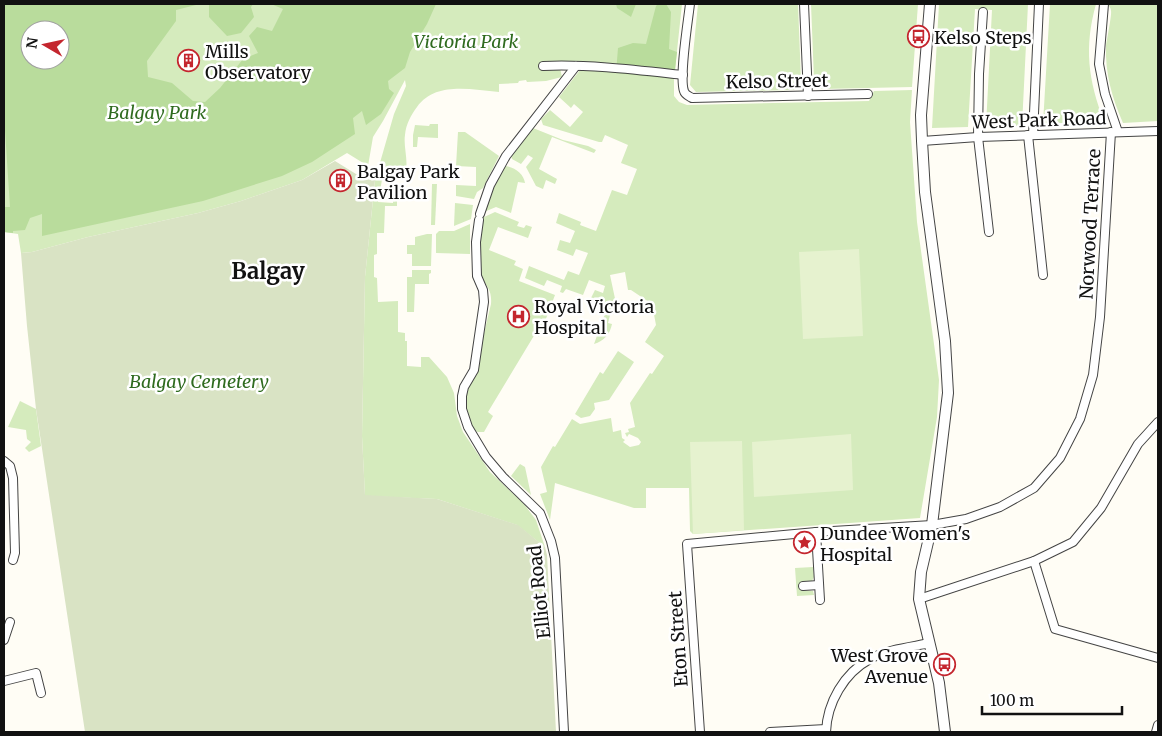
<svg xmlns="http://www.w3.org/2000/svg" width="1162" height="736" viewBox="0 0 1162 736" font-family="Merriweather,serif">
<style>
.green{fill:#d5ebbd;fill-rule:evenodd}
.forest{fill:#b9dc9c;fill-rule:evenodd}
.cemetery{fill:#d9e3c4}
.pitch{fill:#e6f2cf}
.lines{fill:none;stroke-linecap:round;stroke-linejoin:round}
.minor-casing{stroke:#444;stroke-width:10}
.tertiary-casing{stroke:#444;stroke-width:12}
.minor{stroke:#fff;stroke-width:8}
.tertiary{stroke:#fff;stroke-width:10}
.labels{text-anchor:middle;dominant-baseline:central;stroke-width:5;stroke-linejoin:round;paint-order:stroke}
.poi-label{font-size:18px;fill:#111;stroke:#fff;text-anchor:start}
.park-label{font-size:18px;font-style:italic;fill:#2f6b1f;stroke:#fff}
.street-label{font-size:18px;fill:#111;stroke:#fff}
.district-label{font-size:22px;font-weight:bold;fill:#111;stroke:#fff}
</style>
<rect width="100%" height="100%" fill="#fffdf5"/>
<g class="green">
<path d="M4 4H682L674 79V96L679 102 687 105 869 101 874 91 912 90 910 122 917 222 939 380 937 417 920 518 693 534 690 531 689 488H646V508H634L555 483 550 520 540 494 547 492 541 467 553 446 555 447 572 419 580 424 611 418 613 432 621 430 622 438 625 440 623 442 630 447 639 445 641 442 638 438 629 434 627 437 625 433 629 432 628 429 635 427 630 403 650 373 652 374 664 356 645 342 656 325 652 304 631 290H628L625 272 610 275 617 308 607 310 609 305 591 298 595 290 603 293 605 286 589 280 583 295 566 289 563 293 560 292 562 286 547 280 544 286 525 278 529 266 564 280 568 271 579 275 588 253 576 249 573 256 557 250 560 240 570 243 575 231 556 223 559 213 581 222 580 225 596 231 612 190 627 195 637 169 621 163 628 145 605 135 602 142H599L543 125 541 119 550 110 570 127 583 112 574 104 571 108 559 97 580 70 560 68 562 77 546 81 527 82 526 80 519 81 518 83 499 84V92C471 90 436 81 417 107 411 115 406 124 405 135 403 148 410 163 404 176L398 175 397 178 383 174 378 202 393 203V187H397V206H385L384 233H377V254L374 255V277L377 278 378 302 398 301V332L405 333V341H407V366L421 367V357H429L447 377 454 393 457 416 463 432 490 472 524 504 536 520 545 547 517 525 437 499 365 496 362 436 365 277 375 180 394 114 406 86 405 80 383 121 373 137 368 166 347 153 302 180 241 201 198 213 88 237 32 252 21 253 18 234 4 232ZM30 30H60V60H30Z"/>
<polygon points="698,4 798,4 801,81 794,90 696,92 690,85"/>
<polygon points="811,4 918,4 912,87 822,89 814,80"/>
<polygon points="939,4 1028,4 1022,126 986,126 992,10 975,9 968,127 932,128"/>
<path d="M1050 4H1096C1084 47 1088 80 1104 121L1043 124Z"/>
<path d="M1108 4H1158V121L1123 123C1112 98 1105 73 1106 46 1107 39 1112 14 1111 11 1111 8 1109 6 1108 4Z"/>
<polygon points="430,124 438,124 438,138 418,137 417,147 413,147 413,135 415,125 429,126"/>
<polygon points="533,128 563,140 588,146 596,150 594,153 552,137 539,169 557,179 555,184 546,180 543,189 536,186 526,167 533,158 528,155 521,164 512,159 511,154"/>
<polygon points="458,132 465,132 499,156 483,188 477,192 474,199 456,196 456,185 476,186 476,167 456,166"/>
<path d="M504 166C514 166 524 174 525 183L518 182 511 213 496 207 484 212 497 177Z"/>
<polygon points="432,184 437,184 435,225 431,225"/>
<polygon points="455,203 473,205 471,219 454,226"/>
<path d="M495 212 519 222 517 226 524 228 526 225 532 227 528 238 498 227 489 250 516 261 514 265 523 269 519 281 555 295 539 337 535 334 488 412 493 416 484 432H478L473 430 465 411 466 397 479 354 491 304C492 292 488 286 480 277L479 243 482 218Z"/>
<polygon points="470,224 470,254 436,253 436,234 439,231 454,231"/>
<polygon points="427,234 432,234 431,266 412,266 412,254 407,254 407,245 415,245 415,237"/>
<polygon points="412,270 431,270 431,273 429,274 429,284 415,284 414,312 407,312 407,277 412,277"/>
<path d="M617 312 618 313 610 315 608 323 612 324C610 334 604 341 594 344L605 314Z"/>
<polygon points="618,351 634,362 609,400 594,403 595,409 590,416 581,418 575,414 600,372 603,374"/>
<polygon points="20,401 36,409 41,446 29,452 25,448 31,442 27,439 26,430 8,427"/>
<polygon points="520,464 525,467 531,495 511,476"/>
<polygon points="813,567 814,577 812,581 802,583 802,590 813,591 814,595 797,596 795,568"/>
</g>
<g class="forest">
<path d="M4 4H200L176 10V21L147 61 148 77 172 83 193 101 205 102 220 88 243 59 258 53 249 36 257 27 272 31 283 9 271 4H436L427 24 410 52 405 68 388 81 389 89 394 93 381 114 366 125 362 111 353 118 355 134 312 162 282 176 203 201 42 236V214L30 218 25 230 13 231V233L4 232V207H10L4 115ZM30 30H60V60H30Z"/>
<polygon points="209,4 253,4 251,7 254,17 241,33 227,36 209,17"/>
<polygon points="616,4 636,4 631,17 617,8"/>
<polygon points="658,4 666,4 671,12 669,49 677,52 674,79 616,73 618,48 633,43 646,44 656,6"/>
</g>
<polygon class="cemetery" points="335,161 364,179 375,180 365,277 362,436 365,495 437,499 518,525 545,547 547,555 556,732 85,732 36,409 27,326 21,253 32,252 88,237 198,213 241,201 302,180"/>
<g class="pitch">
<polygon points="859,249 863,336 803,339 799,252"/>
<polygon points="851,434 853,490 754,497 752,442"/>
<polygon points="742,441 744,530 693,534 690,442"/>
</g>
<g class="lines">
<defs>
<g id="minor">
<path d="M690 4C688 21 679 77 684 91 685 95 689 96 692 98L868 94"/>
<polyline points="804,4 808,96"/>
<polyline points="1104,4 1099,64 1105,94 1118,132"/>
<polyline points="983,12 979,74 978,137 989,232"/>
<path d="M543 66C589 64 637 70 683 75"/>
<polyline points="1028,135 1043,275"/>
<polyline points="1033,135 1039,4"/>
<polyline points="922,141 978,137 1158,131"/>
<polyline points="480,214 490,185 506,156 576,66"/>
<polyline points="479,220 476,242 477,276 483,290 484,302 474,370 464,387 462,396 462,409 468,427 486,457 503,477 540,513 551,541 555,558 564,732"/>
<polyline points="4,461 10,466 13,478 15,553 13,560"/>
<polyline points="816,532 820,600"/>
<polyline points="1034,561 1055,629 1158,658"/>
<polyline points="803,586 819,585"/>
<polyline points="919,599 1034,561 1073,542 1101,508 1138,444 1158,422"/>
<polyline points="4,640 10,622"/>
<polyline points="4,681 36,673 41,693"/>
<polyline points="700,732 687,544 816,532 932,525 966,519 1000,507 1034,488 1060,458 1080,419 1093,375 1100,317 1111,132"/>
<polyline points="770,732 826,729"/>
<path d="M826 732C827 703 844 673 870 659 888 649 911 647 930 643"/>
<polyline points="1156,732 1158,725"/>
</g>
<polyline id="tertiary" points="930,4 921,115 922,141 925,192 945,341 948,393 932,525 921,572 919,599 939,683 945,732"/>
</defs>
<use href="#minor" class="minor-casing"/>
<use href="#tertiary" class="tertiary-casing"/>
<use href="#minor" class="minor"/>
<use href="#tertiary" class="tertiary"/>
</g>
<defs>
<symbol id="bus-ring" viewBox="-11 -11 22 22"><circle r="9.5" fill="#fff" stroke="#c4262e" stroke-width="1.5"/><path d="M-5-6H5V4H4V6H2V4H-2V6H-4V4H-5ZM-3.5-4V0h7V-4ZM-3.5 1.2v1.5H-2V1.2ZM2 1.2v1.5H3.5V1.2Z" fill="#c4262e"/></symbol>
<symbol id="building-ring" viewBox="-11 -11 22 22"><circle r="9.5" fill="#fff" stroke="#c4262e" stroke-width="1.5"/><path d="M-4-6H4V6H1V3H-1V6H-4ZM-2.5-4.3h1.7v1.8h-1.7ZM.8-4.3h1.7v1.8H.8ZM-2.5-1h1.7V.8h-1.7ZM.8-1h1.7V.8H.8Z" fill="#c4262e"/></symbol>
<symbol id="hospital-ring" viewBox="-11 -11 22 22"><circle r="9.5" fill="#fff" stroke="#c4262e" stroke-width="1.5"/><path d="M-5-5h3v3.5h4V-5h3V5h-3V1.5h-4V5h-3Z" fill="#c4262e"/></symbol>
<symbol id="sight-ring" viewBox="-11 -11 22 22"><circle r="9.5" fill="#fff" stroke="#c4262e" stroke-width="1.5"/><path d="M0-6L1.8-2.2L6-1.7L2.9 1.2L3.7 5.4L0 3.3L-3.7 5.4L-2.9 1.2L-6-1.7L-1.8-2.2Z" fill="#c4262e"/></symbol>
</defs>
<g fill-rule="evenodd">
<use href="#bus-ring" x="906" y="24" width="25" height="25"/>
<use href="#building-ring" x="176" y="48" width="25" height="25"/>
<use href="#building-ring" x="328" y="168" width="25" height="25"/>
<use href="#hospital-ring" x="506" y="304" width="25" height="25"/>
<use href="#sight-ring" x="792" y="530" width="25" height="25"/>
<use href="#bus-ring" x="932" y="652" width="25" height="25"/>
</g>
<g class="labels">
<g class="poi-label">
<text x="934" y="37">Kelso Steps</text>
<text x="205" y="51">Mills<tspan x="205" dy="21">Observatory</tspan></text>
<text x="357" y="171">Balgay Park<tspan x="357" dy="21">Pavilion</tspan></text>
<text x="534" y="306">Royal Victoria<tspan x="534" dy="21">Hospital</tspan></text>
<text x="820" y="533">Dundee Women's<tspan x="820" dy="21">Hospital</tspan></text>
<text x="928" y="655" text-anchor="end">West Grove<tspan x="928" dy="21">Avenue</tspan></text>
</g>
<g class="park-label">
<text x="466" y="41">Victoria Park</text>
<text x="157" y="112">Balgay Park</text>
<text x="199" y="381">Balgay Cemetery</text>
</g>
<g class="street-label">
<text transform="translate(777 81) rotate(-1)">Kelso Street</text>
<text transform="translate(1039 120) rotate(-2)">West Park Road</text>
<text transform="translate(1090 224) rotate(-87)">Norwood Terrace</text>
<text transform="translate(539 592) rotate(-96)">Elliot Road</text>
<text transform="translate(678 639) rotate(-94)">Eton Street</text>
</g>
<g class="district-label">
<text x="268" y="271">Balgay</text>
</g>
</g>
<rect width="1162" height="736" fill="none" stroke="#111111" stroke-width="10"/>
<g transform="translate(45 45) rotate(279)"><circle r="24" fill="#ffffff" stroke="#a0a0a0"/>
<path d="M0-4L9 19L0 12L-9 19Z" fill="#c4262e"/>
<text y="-8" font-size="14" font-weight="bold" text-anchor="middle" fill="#111111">N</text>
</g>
<path d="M982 706v8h140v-8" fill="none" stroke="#111111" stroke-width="2.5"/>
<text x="990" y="706" font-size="15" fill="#111111" stroke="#ffffff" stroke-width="4" paint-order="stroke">100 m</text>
</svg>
